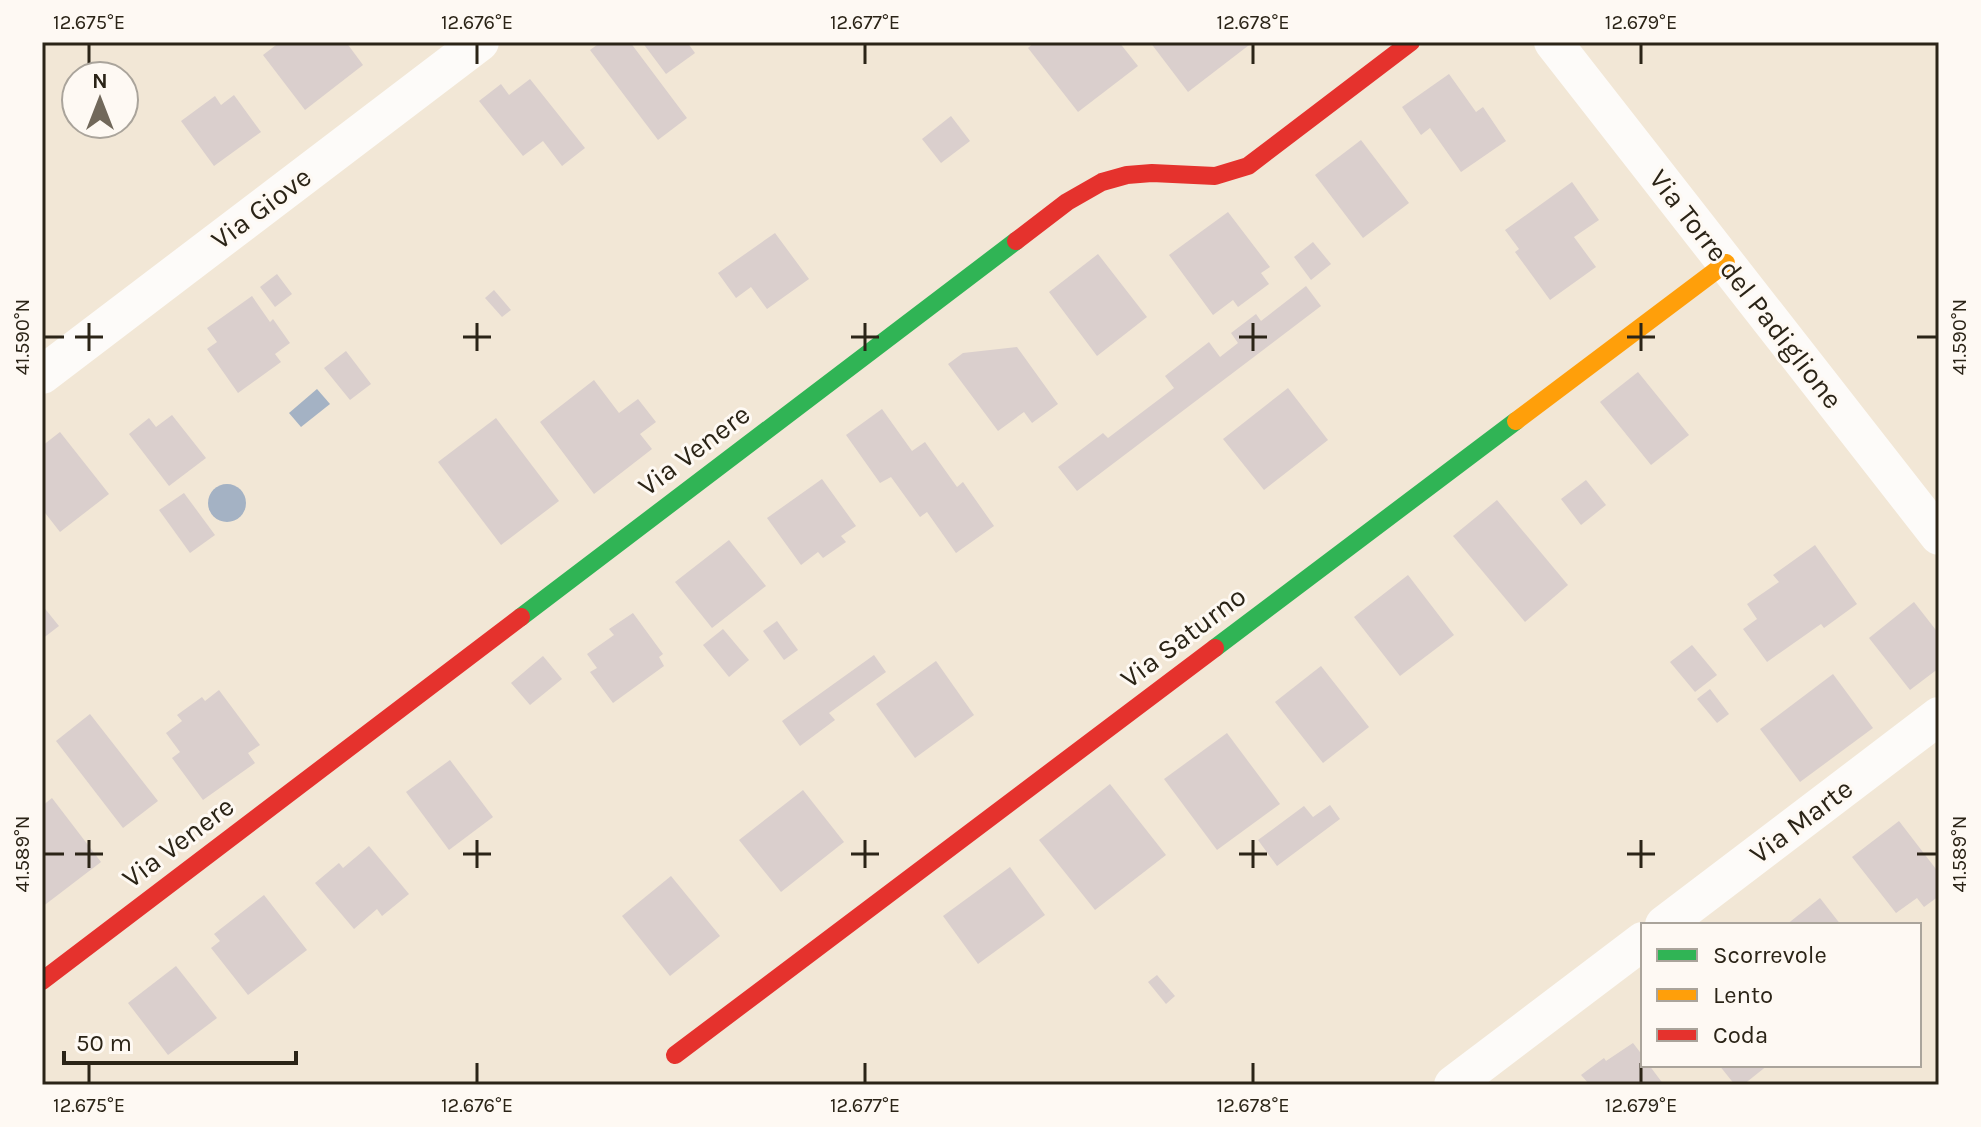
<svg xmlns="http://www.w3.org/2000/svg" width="1981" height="1127" viewBox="0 0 1981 1127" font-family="Karla,sans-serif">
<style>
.water{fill:#a4b2c4}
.building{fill:#dacfcd}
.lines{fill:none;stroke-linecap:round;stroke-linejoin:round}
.street{stroke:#fdfbf9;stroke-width:38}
.fast{stroke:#30b455;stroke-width:18}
.slow{stroke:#ff9f0a;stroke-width:18}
.jam{stroke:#e5322d;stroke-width:18}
.ticks{fill:none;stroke:#2b2417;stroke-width:3}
.labels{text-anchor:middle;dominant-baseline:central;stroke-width:6;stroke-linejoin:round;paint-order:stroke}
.street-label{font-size:28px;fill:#2b2417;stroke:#fef9f3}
.neatline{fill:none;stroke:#2b2417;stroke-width:3}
.ticks-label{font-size:20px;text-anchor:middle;fill:#2b2417}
</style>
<rect width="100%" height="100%" fill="#f2e7d6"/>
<g class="water">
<polygon points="317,389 330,404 301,427 289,413"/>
<circle cx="227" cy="503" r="19"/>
</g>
<g class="building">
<polygon points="280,42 346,42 363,65 305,110 263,55"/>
<polygon points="601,42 630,42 687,118 658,140 590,50"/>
<polygon points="642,42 687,42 695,53 666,74"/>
<polygon points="1035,42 1119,42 1138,66 1078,112 1028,48"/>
<polygon points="1150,42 1253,42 1188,92"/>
<polygon points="1449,74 1476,112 1483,107 1506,141 1461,172 1430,128 1421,135 1402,107"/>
<polygon points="530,79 585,148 562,166 543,141 523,156 479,101 501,84 509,95"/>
<polygon points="234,95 261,132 214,166 181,121 215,96 221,105"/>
<polygon points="951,116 970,141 941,163 922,139"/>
<polygon points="1361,140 1409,203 1363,238 1315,175"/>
<polygon points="1572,182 1599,220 1574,237 1596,267 1550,300 1515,252 1519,249 1505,230"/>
<polygon points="1228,212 1270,267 1261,273 1269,284 1238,307 1233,300 1213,315 1169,255"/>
<polygon points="775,233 809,279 767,309 751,287 736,298 718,273"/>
<polygon points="1313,242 1331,264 1311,280 1294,257"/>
<polygon points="1098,254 1147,317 1097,356 1049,292"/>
<polygon points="277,274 292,294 275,307 260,287"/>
<polygon points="1306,286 1321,306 1077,491 1058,467 1103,433 1108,438 1174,388 1165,376 1209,342 1220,357 1238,343 1231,333 1256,314 1261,321"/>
<polygon points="494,290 511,310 502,317 485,298"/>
<polygon points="252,296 270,322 273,319 290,343 275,354 281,362 238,393 207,349 217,342 207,328"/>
<polygon points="1017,347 1058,404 1032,423 1024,412 998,431 948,364 963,353"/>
<polygon points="346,351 371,384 350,400 324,368"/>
<polygon points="1638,372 1689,435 1651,465 1600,402"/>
<polygon points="594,380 619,413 638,399 656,422 640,434 652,449 594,494 540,422"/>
<polygon points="1288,388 1328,440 1264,490 1223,439"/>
<polygon points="882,409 912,451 925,442 957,487 963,482 994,526 956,553 927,512 920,517 891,477 880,483 846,435"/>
<polygon points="172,415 206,458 169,486 129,434 149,418 156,427"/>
<polygon points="496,418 559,501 501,545 438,462"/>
<polygon points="60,432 109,494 60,532 42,509 42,446"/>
<polygon points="822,479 856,526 841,536 846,542 823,558 818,552 801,565 767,518"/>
<polygon points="1586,480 1606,505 1581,525 1561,499"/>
<polygon points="184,493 215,535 190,553 159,510"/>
<polygon points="1497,500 1568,585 1525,622 1453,536"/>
<polygon points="729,540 766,586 712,628 675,582"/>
<polygon points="1815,545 1857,604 1824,628 1821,624 1767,662 1743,629 1757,619 1747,604 1779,582 1773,575"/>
<polygon points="1408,575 1454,635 1400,676 1354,617"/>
<polygon points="1914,602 1939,634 1939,668 1910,690 1869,638"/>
<polygon points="42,605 59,626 42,639"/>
<polygon points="633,613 663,654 659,657 664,666 613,703 590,672 597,668 587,654 614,635 609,629"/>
<polygon points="777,621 798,650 784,660 763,631"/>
<polygon points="723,629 749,660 729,677 703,645"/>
<polygon points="1692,645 1717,675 1695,692 1670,662"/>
<polygon points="874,655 886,672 829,713 835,720 800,746 782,721"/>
<polygon points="543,656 562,679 530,705 511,683"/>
<polygon points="936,661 974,715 915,758 876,704"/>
<polygon points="1321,666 1369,727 1323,763 1275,702"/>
<polygon points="1833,674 1873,728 1800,782 1760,729"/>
<polygon points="1710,689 1729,714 1717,723 1697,699"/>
<polygon points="219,690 260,745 248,753 255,763 203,800 172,758 180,752 166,733 182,721 177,715 202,697 205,701"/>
<polygon points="90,714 158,801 123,828 56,741"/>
<polygon points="1227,733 1280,804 1217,850 1164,779"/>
<polygon points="450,760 493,817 449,850 406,792"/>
<polygon points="1110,784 1166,855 1095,910 1039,840"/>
<polygon points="803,790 844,842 781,892 739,840"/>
<polygon points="52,798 101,862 42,907 42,806"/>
<polygon points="1330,805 1340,819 1277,866 1258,840 1304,806 1313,817"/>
<polygon points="1899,821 1939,873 1939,896 1924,907 1917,898 1896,913 1852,857"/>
<polygon points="369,846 409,894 382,916 377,909 354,929 315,883 339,863 343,868"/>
<polygon points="1010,867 1045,915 978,964 943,916"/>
<polygon points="671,876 720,936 670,976 622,916"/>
<polygon points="264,895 307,950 248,995 211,948 220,941 214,934"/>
<polygon points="1820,898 1841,925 1786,925"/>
<polygon points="176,966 217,1018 168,1055 128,1003"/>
<polygon points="1157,975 1175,996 1166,1004 1148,982"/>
<polygon points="1633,1043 1643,1056 1643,1065 1649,1065 1664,1085 1590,1085 1581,1075 1604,1058 1606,1061"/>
<polygon points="1719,1065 1768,1065 1743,1085 1735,1085"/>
</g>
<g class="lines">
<g class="street">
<polyline points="1553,42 1939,536"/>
<polyline points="42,375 480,42"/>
<polyline points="1664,925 1939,716"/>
<polyline points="1453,1085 1643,941"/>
</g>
<g class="fast">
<polyline points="521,617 1016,241"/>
<polyline points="1215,648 1516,421"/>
</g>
<polyline class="slow" points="1516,421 1726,263"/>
<g class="jam">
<polyline points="1016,241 1067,202 1102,182 1127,175 1152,173 1215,176 1248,166 1411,42"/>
<polyline points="42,981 521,617"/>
<polyline points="675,1055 1215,648"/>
</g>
</g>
<path class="ticks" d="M89 44V64M477 44V64M865 44V64M1253 44V64M1641 44V64M89 323V351M477 323V351M865 323V351M1253 323V351M1641 323V351M44 337H64M75 337H103M463 337H491M851 337H879M1239 337H1267M1627 337H1655M1917 337H1937M89 840V868M477 840V868M865 840V868M1253 840V868M1641 840V868M44 854H64M75 854H103M463 854H491M851 854H879M1239 854H1267M1627 854H1655M1917 854H1937M89 1063V1083M477 1063V1083M865 1063V1083M1253 1063V1083M1641 1063V1083"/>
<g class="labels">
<g class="street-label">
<text transform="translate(261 208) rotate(-37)">Via Giove</text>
<text transform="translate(1746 289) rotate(52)">Via Torre del Padiglione</text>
<text transform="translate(694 450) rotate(-37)">Via Venere</text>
<text transform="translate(1183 637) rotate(-37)">Via Saturno</text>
<text transform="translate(1801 821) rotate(-37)">Via Marte</text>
<text transform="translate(178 842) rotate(-37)">Via Venere</text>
</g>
</g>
<rect width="1981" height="1127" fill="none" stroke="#fef9f3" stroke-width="88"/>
<rect x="1641" y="923" width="280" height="144" fill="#fef9f3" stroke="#aaa49b" stroke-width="2"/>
<rect x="1657" y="949" width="40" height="12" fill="#30b455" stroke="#aaa49b" stroke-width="2"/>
<text x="1713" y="963" font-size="24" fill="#2b2417">Scorrevole</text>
<rect x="1657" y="989" width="40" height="12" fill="#ff9f0a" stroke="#aaa49b" stroke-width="2"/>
<text x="1713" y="1003" font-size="24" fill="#2b2417">Lento</text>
<rect x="1657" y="1029" width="40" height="12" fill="#e5322d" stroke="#aaa49b" stroke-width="2"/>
<text x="1713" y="1043" font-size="24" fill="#2b2417">Coda</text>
<g transform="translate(100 100)"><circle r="38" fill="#fef9f3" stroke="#aaa49b" stroke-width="2"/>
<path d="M0-6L14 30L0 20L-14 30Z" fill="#71685a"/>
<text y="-12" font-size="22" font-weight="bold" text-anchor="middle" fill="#2b2417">N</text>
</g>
<path d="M64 1051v12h232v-12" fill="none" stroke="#2b2417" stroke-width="4"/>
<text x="76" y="1051" font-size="24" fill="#2b2417" stroke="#fef9f3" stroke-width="6" paint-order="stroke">50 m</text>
<rect x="44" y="44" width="1893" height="1039" class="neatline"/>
<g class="ticks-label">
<text x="89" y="29">12.675°E</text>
<text x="477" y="29">12.676°E</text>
<text x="865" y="29">12.677°E</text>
<text x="1253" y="29">12.678°E</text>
<text x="1641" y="29">12.679°E</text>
<text transform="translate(22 337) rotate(-90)" y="7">41.590°N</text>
<text transform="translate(1959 337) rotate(-90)" y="7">41.590°N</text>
<text transform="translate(22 854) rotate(-90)" y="7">41.589°N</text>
<text transform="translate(1959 854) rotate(-90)" y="7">41.589°N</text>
<text x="89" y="1112">12.675°E</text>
<text x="477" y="1112">12.676°E</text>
<text x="865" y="1112">12.677°E</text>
<text x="1253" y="1112">12.678°E</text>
<text x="1641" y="1112">12.679°E</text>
</g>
</svg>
